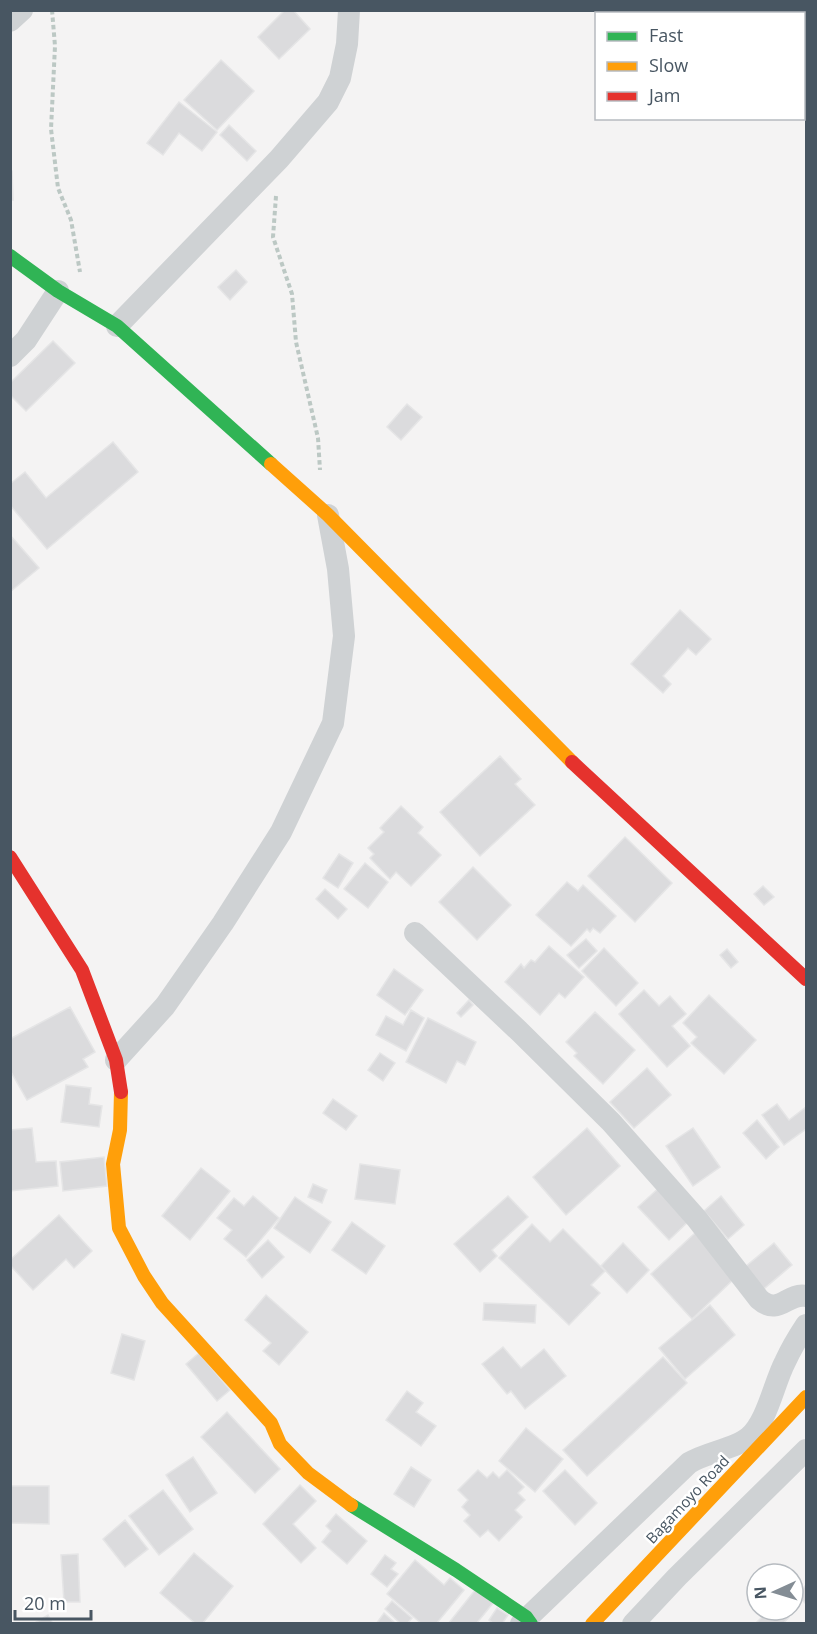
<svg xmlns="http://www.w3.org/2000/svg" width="817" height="1634" viewBox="0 0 817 1634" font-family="'Open Sans',sans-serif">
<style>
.building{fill:#dbdbdd;stroke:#e5e5e6;stroke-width:1.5}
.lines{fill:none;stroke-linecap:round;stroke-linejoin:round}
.path{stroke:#bcc8c4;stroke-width:4;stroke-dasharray:4.5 3;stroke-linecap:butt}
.street{stroke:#cfd2d4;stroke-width:22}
.fast{stroke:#30b455;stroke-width:14}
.slow{stroke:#ff9f0a;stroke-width:14}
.jam{stroke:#e5322d;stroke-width:14}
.labels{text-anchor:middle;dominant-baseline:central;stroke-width:5;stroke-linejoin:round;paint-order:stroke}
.street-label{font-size:15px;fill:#485662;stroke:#fff}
</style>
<rect width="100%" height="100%" fill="#f4f3f3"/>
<g class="building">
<polygon points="285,10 293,10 310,29 279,59 258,37"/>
<polygon points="221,60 254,91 217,130 184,100"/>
<polygon points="179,102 217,132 202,151 179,133 163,155 147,143"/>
<polygon points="229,125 256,151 247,161 220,135"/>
<polygon points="10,171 12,171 13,200 10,200"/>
<polygon points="236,270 247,282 230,300 218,287"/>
<polygon points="53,341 75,363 26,411 10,395 10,383"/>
<polygon points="407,404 422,417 401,440 387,427"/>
<polygon points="113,442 138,472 47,549 10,505 10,484 25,472 46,498"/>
<polygon points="10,535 39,568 10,592"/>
<polygon points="680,610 711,639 696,655 688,648 663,676 671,684 663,693 631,664"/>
<polygon points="500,756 521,779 515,784 535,805 480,856 440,812"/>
<polygon points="401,806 423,827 418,833 441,855 411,886 396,872 390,879 370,858 374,854 368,848 384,832 380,828"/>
<polygon points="625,837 672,883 635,922 588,876"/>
<polygon points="339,854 353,863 338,888 323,878"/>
<polygon points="365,863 388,882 368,908 344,889"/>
<polygon points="473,867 511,905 477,940 439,902"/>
<polygon points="567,882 578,891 583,885 616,916 600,933 593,928 590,932 587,929 571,946 536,915"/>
<polygon points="763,886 774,897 764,905 754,894"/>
<polygon points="325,889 347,909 338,919 316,899"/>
<polygon points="586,939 597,951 579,968 567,955"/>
<polygon points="549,946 584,977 565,998 559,993 540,1015 505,982 521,964 524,968 531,960 535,962"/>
<polygon points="604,948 638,983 616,1006 582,971"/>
<polygon points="727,949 738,962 731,968 720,955"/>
<polygon points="394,969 423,990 405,1015 377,995"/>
<polygon points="644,990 659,1006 670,996 686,1014 672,1026 690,1046 667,1067 619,1014"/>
<polygon points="709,995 756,1040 724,1074 691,1043 697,1037 683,1023"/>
<polygon points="469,1000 473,1005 461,1017 457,1013"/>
<polygon points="70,1007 95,1052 83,1059 88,1067 27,1100 10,1070 10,1039"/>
<polygon points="411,1010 424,1018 406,1051 376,1035 386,1016 403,1025"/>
<polygon points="595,1012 635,1050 603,1084 574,1056 577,1053 566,1042"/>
<polygon points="428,1018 476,1042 465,1065 457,1061 446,1083 406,1062"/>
<polygon points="380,1053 395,1063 383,1081 368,1070"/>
<polygon points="647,1068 671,1095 634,1128 610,1102"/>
<polygon points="66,1085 91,1088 89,1104 102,1106 99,1127 61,1122"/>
<polygon points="333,1099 357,1116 346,1130 323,1113"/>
<polygon points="777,1104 789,1120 806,1107 806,1129 784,1145 762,1115"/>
<polygon points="757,1120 779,1147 766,1159 743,1133"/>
<polygon points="32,1128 36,1162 56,1161 58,1186 10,1191 10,1130"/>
<polygon points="587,1128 620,1166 566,1215 533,1177"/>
<polygon points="693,1128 720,1167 693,1186 666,1146"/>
<polygon points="104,1157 107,1186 63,1191 60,1162"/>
<polygon points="360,1164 400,1170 395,1204 355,1199"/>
<polygon points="201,1168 230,1191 190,1240 162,1216"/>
<polygon points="313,1184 327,1190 322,1203 308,1197"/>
<polygon points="662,1185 692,1218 669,1240 638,1207"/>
<polygon points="253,1196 279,1218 246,1257 224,1239 232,1230 217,1218 234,1198 244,1206"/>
<polygon points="508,1196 528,1217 492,1250 497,1256 480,1272 454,1244"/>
<polygon points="721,1196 744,1225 728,1239 704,1211"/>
<polygon points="295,1197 331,1222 310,1253 274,1228"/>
<polygon points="59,1215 92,1251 74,1268 66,1259 33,1290 10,1265 10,1260"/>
<polygon points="352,1222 385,1246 366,1274 332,1250"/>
<polygon points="532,1224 550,1242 563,1229 605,1271 591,1285 600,1293 569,1325 499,1258"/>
<polygon points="695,1233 736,1277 692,1319 651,1274"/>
<polygon points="268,1240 284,1257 262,1278 247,1260"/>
<polygon points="623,1243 649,1270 627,1293 601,1266"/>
<polygon points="774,1243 792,1265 759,1293 740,1271"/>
<polygon points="266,1295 308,1332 279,1365 263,1351 271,1343 245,1320"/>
<polygon points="484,1303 536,1305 535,1323 483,1320"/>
<polygon points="710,1305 735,1335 685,1379 659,1348"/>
<polygon points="122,1334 145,1341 134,1380 111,1373"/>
<polygon points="503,1347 521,1368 544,1349 566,1376 525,1409 511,1391 507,1394 482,1364"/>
<polygon points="199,1353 230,1390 217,1401 186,1364"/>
<polygon points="663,1357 687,1383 587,1476 563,1450"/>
<polygon points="407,1391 423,1403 416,1412 436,1426 421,1446 386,1420"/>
<polygon points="227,1412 280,1469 255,1493 201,1437"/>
<polygon points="526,1428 563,1459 535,1492 499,1461"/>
<polygon points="193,1457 217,1493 190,1512 166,1475"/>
<polygon points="411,1467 431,1480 414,1507 394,1494"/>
<polygon points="478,1470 487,1478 493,1472 499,1478 507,1470 524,1487 518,1493 525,1500 515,1510 522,1517 499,1541 488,1530 480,1537 464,1521 470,1515 462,1507 468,1500 458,1490"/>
<polygon points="565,1470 597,1503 575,1525 543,1491"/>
<polygon points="300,1485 316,1501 293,1524 316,1548 301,1563 263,1524"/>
<polygon points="10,1486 49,1486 49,1524 10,1523"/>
<polygon points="163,1490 193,1529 159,1555 129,1516"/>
<polygon points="336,1514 367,1541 347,1564 322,1542 331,1531 326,1526"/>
<polygon points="125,1520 148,1549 125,1567 103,1539"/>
<polygon points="194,1553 233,1586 202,1624 196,1624 160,1593"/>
<polygon points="78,1554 80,1602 64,1602 61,1555"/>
<polygon points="385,1555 396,1563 391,1569 398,1574 387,1587 371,1574"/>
<polygon points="415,1560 444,1585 450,1578 464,1590 436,1624 422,1624 387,1594"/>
<polygon points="806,1585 806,1604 797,1594"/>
<polygon points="476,1589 493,1603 476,1624 448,1624"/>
<polygon points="392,1601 412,1618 407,1624 401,1624 385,1609"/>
<polygon points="497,1608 508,1615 502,1624 494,1624 489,1620"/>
<polygon points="769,1610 782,1610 789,1617 783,1624 755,1624"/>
<polygon points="384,1613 396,1624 376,1624"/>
<polygon points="48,1615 53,1624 33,1624"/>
</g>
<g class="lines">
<g class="path">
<polyline points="52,10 55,46 51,129 58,188 71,220 80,272"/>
<polyline points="276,196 273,237 292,294 296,342 318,438 320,470"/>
</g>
<g class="street">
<polyline points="10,21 22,10"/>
<polyline points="117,326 279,159 328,102 340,78 347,44 349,10"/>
<polyline points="10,356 26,340 58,291"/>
<path d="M415 933 519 1031 611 1122 697 1219 759 1299C779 1317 787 1292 806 1296"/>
<polyline points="116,1060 165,1006 223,923 281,832 333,723 344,636 338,569 328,515"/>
<path d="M521 1624 689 1463C707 1452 735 1449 749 1437 767 1422 774 1383 785 1362 791 1349 798 1337 806 1325"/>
<polyline points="633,1624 677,1577 806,1450"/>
</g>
<g class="fast">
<polyline points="10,256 58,291 117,326 271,464"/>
<polyline points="351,1505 456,1570 526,1617 531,1624"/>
</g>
<g class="slow">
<polyline points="271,464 328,515 572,762"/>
<polyline points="121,1092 120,1130 113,1164 119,1228 144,1276 162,1303 271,1423 280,1444 308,1473 351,1505"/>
<polyline points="592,1624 806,1397"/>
</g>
<g class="jam">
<polyline points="572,762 806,979"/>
<polyline points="10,857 82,970 116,1060 121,1092"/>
</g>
</g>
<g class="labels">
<g class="street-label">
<text transform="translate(687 1499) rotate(-47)">Bagamoyo Road</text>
</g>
</g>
<rect width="817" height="1634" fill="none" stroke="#485662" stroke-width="24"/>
<rect x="595" y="12" width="210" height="108" fill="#ffffff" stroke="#b6bbc0" stroke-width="1.5"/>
<rect x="607" y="32" width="30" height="9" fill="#30b455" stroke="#b6bbc0" stroke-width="1.5"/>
<text x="649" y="42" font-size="18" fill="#485662">Fast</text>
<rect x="607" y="62" width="30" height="9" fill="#ff9f0a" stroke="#b6bbc0" stroke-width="1.5"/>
<text x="649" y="72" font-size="18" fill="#485662">Slow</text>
<rect x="607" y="92" width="30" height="9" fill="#e5322d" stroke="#b6bbc0" stroke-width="1.5"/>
<text x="649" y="102" font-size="18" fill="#485662">Jam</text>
<g transform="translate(775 1592) rotate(266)"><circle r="28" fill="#ffffff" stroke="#b6bbc0" stroke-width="1.5"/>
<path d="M0-4.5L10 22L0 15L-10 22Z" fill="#848d95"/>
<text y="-9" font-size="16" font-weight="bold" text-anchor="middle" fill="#485662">N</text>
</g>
<path d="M15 1610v9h76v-9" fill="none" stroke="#485662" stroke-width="3"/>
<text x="24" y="1610" font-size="18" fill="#485662" stroke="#ffffff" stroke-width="4.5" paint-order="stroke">20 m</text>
</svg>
